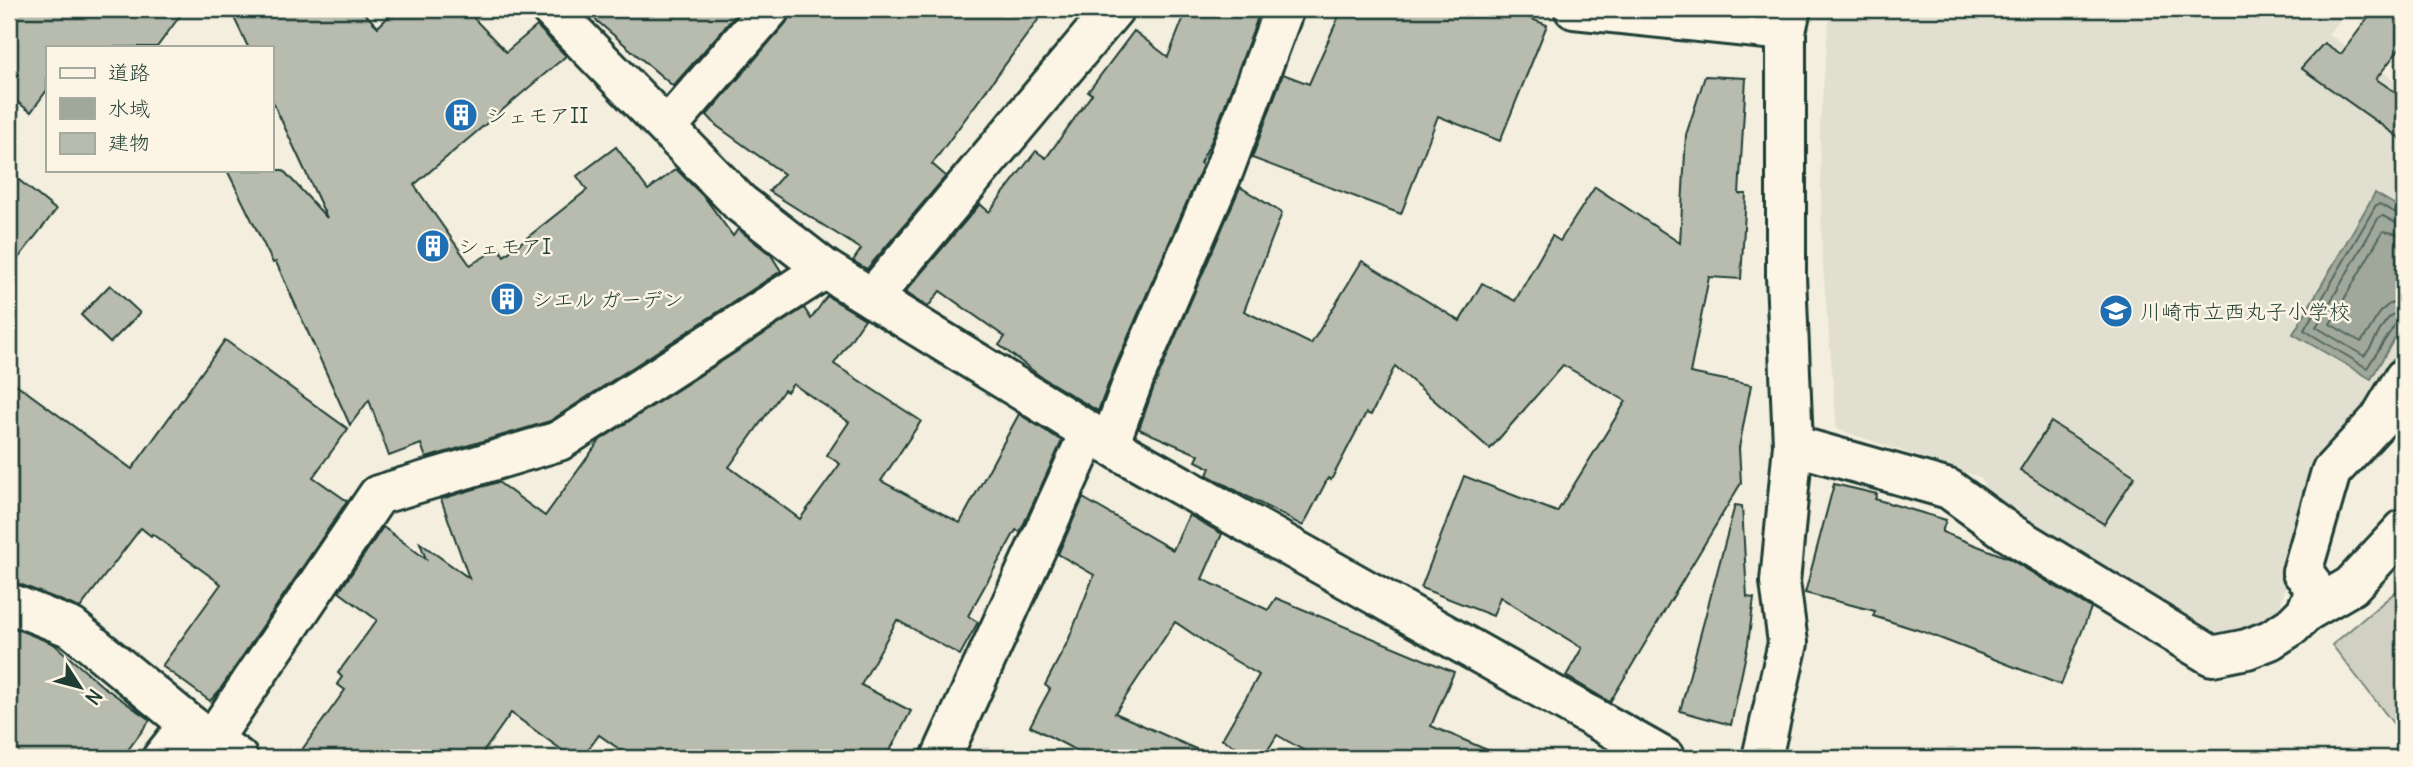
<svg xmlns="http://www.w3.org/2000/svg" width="2413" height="767" viewBox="0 0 2413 767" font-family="Delius,'Klee One',sans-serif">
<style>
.built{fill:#e1dfd0}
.green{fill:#d0d1c2;stroke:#78877b;stroke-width:2}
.water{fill:#a0a89b;stroke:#6c7d72;stroke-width:2}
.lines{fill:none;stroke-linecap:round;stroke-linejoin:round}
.shore{stroke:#53685d;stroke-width:2}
.building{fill:#b8bcae;stroke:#1f3d34;stroke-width:2;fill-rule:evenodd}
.minor-casing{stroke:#1f3d34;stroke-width:44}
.tertiary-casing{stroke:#1f3d34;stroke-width:44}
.minor{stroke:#fcf5e5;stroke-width:38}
.tertiary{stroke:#fcf5e5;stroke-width:38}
.labels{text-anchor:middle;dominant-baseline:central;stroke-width:5;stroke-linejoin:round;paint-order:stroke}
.poi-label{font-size:21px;fill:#1f3d34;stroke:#fcf5e5;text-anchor:start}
</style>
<rect width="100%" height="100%" fill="#f3eede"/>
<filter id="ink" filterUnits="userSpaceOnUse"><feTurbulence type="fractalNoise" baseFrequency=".0143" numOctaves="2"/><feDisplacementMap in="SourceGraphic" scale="14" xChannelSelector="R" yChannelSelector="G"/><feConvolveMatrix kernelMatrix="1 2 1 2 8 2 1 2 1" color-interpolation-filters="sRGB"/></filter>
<g filter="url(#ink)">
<polygon class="built" points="1830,9 2350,9 2328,34 2404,87 2404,366 2321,478 2278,611 2246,629 2201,634 1988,503 1982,478 1837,429 1822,255 1820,124"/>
<polygon class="green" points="2404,585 2404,737 2332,645"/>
<polygon class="water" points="2375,193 2404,210 2404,322 2371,379 2293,334"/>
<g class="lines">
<g class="shore">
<polyline points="2404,216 2399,215 2380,204 2376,205 2304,330 2367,368 2396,323 2404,320"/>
<path d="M2404 224 2396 223 2383 216 2379 217 2316 327 2364 356C2378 342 2382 312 2404 311"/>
<path d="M2404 235 2383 231 2330 324 2361 342C2375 325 2379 301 2404 300"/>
</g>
</g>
<g class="building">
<polygon points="9,9 185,9 157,47 47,47 47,90 31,112 9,96"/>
<polygon points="230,9 360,9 378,27 396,9 465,9 506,52 537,26 566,56 414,185 470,265 499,248 504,256 587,190 577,176 616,147 648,190 676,169 705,198 733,236 738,229 771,255 781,271 550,421 426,458 421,444 389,456 369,400 350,425 276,262 273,263 227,170 283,170 327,218 271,98 271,47 248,47"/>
<polygon points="583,9 741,9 673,86"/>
<polygon points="791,9 1046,9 932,164 946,176 867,269 853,261 861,249 769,191 784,174 717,126 707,115 786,23"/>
<polygon points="1187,9 1261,9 1211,142 1200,163 1203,165 1115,367 1098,411 1040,376 999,345 1005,337 940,291 928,307 905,292 980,204 989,212 1036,151 1046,158 1092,94 1088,92 1134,31 1168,57"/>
<polygon points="1342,9 1507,9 1547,25 1500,141 1438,116 1401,214 1252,158 1283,74 1309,84"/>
<polygon points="2375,9 2404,9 2404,43 2376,79 2404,98 2404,141 2301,68 2324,43 2341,54"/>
<polygon points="1705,76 1746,78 1739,194 1746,194 1741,279 1709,277 1690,373 1751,385 1739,448 1741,483 1610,702 1566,676 1582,648 1500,597 1493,616 1421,588 1464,476 1557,512 1626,401 1563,365 1490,449 1395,366 1371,415 1366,413 1331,480 1328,478 1303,526 1207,475 1210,468 1196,461 1199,455 1139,429 1155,384 1240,187 1282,213 1244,311 1311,344 1362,261 1460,321 1482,283 1515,301 1552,236 1560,241 1595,187 1680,243 1686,135"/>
<polygon points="9,172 56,210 9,270"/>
<polygon points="110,285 140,313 110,343 81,315"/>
<path d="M827 296 865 319 834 364 921 421 881 481 960 523 1019 414 1062 441 1020 532 1016 530 968 616 978 622 960 655 897 620 861 685 911 711 886 758H632L599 735 582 758H573L511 713 479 758H296L345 690 337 684 342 677 338 673 377 620 339 592 383 527 426 559 420 543 469 578 441 499 498 482 545 516 600 440 804 308 811 319ZM793 384 849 422 827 455 840 464 800 519 729 467 784 390 787 392Z"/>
<polygon points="225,340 348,429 313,477 347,501 219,691 210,701 162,666 221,584 152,534 151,536 141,528 80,608 17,583 9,582 9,379 132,469"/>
<polygon points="2051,422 2135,476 2104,524 2020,470"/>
<polygon points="1834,484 1877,494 1875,499 1946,520 1942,532 2008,558 2091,608 2061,685 1924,632 1873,616 1875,611 1805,593"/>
<polygon points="1083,498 1173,550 1189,515 1222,534 1202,579 1268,610 1276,598 1454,672 1431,726 1506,758 1317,758 1277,735 1263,758 1256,758 1222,739 1259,675 1212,647 1175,622 1115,713 1216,758 1090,758 1030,726 1050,689 1045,685 1068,641 1094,575 1058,554"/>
<polygon points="1735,505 1742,506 1747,597 1754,598 1748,644 1731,725 1680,711"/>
<polygon points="9,626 54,644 101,685 150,720 122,758 9,758"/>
</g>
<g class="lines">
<defs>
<g id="minor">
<polyline points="551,9 740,203 825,269 1125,454 1665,758"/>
<polyline points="1574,9 1786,31"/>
<polyline points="667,127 770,9"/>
<polyline points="872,298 1114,9"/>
<polyline points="1109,445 1135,376 1224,170 1284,9"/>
<polyline points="1793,445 1949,489 2008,532 2212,656 2247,649 2270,640 2292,626 2306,612 2351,586 2404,529"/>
<polyline points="9,603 72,628 189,724 238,758"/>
<polyline points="2306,612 2314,593 2310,581 2302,572 2331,472 2379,420 2404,378"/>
<polyline points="212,740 378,495 559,441 825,269"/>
<polyline points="162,758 189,724"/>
<polyline points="941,758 1089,433"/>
</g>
<polyline id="tertiary" points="1762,758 1788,643 1780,582 1793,445 1786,276 1786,31 1791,9"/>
</defs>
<use href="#minor" class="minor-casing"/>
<use href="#tertiary" class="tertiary-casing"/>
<use href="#minor" class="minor"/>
<use href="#tertiary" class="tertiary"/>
</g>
</g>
<defs>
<symbol id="building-disc" viewBox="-11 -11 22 22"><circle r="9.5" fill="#1f6fb2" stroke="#fcf5e5"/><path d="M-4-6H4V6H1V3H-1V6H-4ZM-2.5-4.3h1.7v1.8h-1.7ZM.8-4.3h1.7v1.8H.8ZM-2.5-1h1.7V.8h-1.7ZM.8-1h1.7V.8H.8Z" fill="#fff"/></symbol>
<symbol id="school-disc" viewBox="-11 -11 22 22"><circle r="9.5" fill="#1f6fb2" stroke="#fcf5e5"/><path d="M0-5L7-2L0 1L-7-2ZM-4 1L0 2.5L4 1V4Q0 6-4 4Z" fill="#fff"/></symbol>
</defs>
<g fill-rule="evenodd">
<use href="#building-disc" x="442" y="96" width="38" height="38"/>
<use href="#building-disc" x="414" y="227" width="38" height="38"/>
<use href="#building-disc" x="488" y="280" width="38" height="38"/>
<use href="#school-disc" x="2097" y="292" width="38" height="38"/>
</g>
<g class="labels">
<g class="poi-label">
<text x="486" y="115">シェモアII</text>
<text x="458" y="246">シェモアI</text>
<text x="532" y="299">シエル ガーデン</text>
<text x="2140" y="311">川崎市立西丸子小学校</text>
</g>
</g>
<rect width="2413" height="767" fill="none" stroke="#fcf5e5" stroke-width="35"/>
<rect x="18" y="18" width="2378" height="732" fill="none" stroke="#1f3d34" stroke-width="2.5" filter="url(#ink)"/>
<rect x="46" y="46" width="228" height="126" fill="#fcf5e5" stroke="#a4ab9e" stroke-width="2"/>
<rect x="60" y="68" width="35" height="10" fill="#fcf5e5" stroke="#a4ab9e" stroke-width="2"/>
<text x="108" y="80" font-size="21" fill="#1f3d34">道路</text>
<rect x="60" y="98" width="35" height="21" fill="#a0a89b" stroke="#a4ab9e" stroke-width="2"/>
<text x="108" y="116" font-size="21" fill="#1f3d34">水域</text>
<rect x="60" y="133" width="35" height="21" fill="#b8bcae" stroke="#a4ab9e" stroke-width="2"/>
<text x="108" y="150" font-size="21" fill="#1f3d34">建物</text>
<g transform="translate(80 687) rotate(126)" stroke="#fcf5e5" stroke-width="5" paint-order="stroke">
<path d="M0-5L12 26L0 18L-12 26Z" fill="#1f3d34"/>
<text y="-10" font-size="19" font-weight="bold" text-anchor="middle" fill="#1f3d34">N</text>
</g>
</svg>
